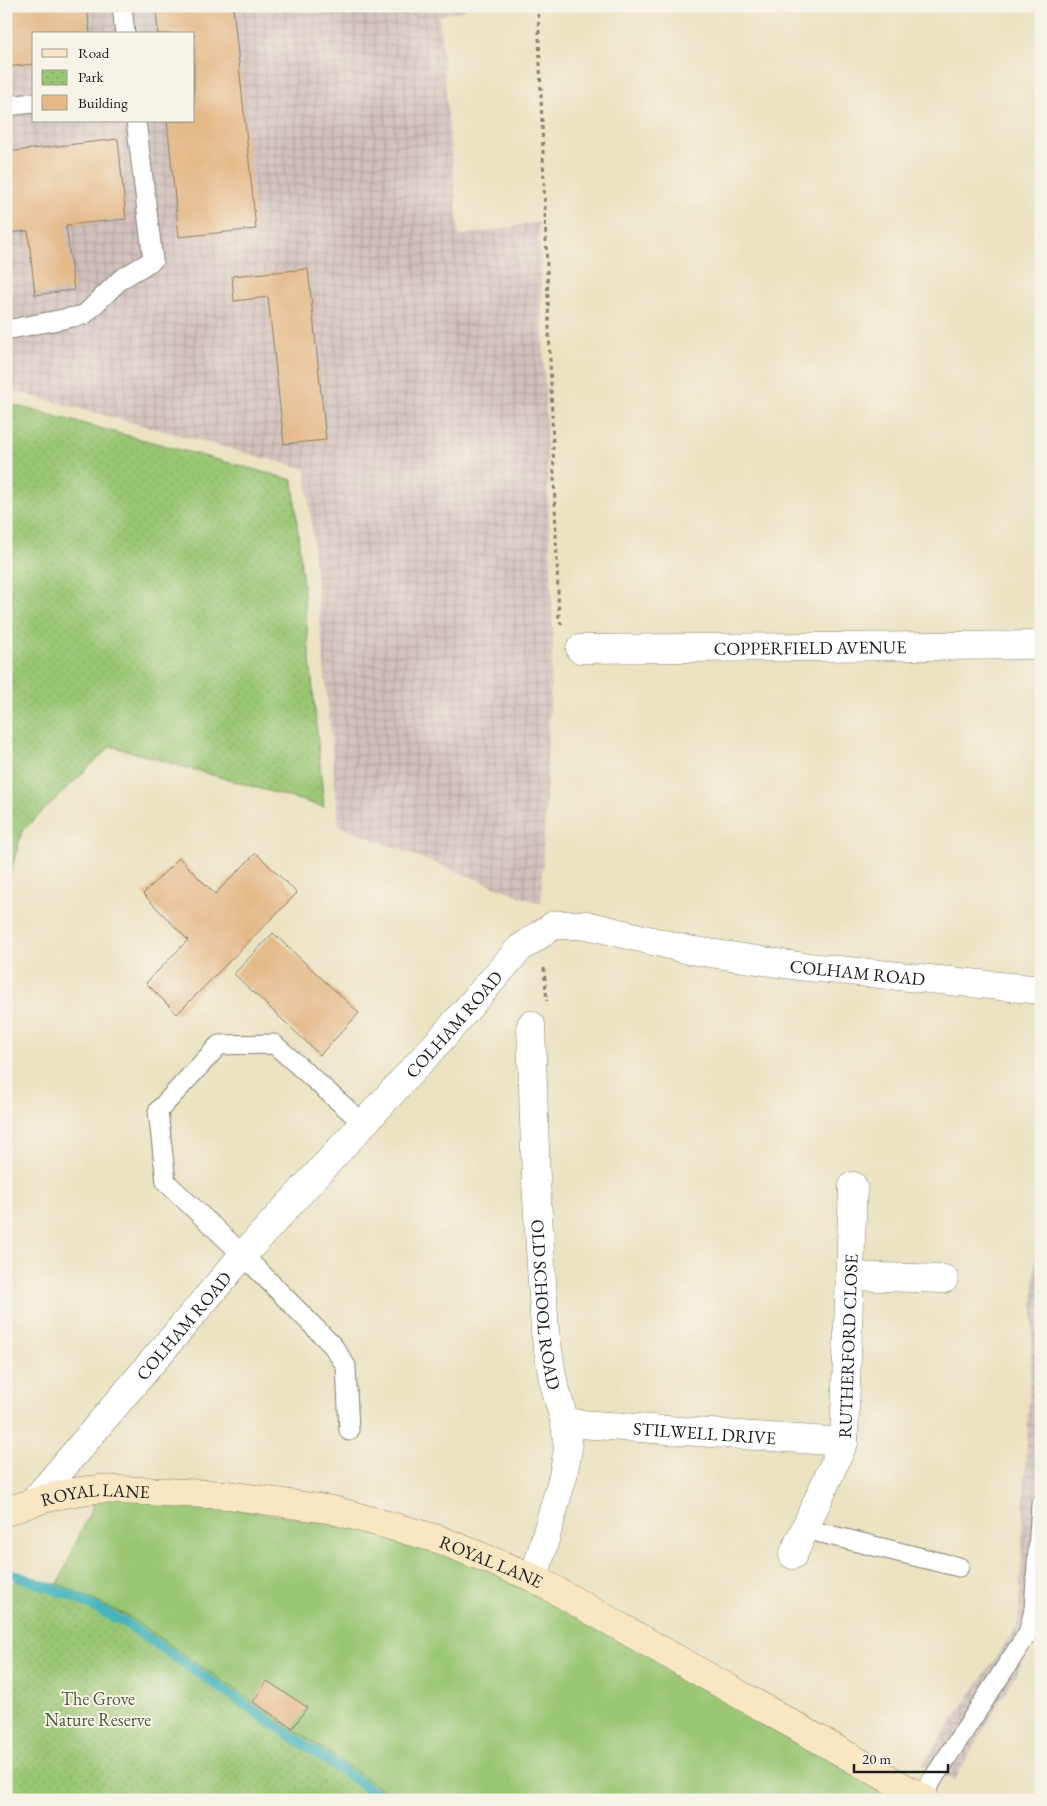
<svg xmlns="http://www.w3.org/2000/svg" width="1047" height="1806" viewBox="0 0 1047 1806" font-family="'EB Garamond',serif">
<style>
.industrial{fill:url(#industrial-grid);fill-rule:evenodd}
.grass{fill:#9ac673;stroke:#5b7148}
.park{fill:url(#park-dots);stroke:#5b7148}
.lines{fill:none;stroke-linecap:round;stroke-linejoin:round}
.stream{stroke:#44b4bc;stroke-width:10}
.building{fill:#e4b988}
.lane-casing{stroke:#847f6e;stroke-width:21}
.street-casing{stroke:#847f6e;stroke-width:29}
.secondary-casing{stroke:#847f6e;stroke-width:29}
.path{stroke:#847f6e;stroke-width:3;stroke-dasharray:4 4;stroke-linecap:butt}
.lane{stroke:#fff;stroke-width:19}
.street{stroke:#fff;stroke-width:28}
.secondary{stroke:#f9e7c3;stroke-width:28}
.labels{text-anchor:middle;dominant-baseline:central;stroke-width:4;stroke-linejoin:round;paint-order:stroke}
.street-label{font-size:18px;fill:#1c1c1c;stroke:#f7f3e8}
.park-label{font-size:18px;fill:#48583a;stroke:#f7f3e8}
</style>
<defs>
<pattern id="industrial-grid" width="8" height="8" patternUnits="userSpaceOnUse" patternTransform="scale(1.25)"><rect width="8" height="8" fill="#d1c0bc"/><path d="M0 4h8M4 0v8" fill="none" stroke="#b3a4a1"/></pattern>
<pattern id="park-dots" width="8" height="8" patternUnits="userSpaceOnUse" patternTransform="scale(1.25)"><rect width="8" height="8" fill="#9ac673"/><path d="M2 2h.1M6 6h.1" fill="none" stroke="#84aa63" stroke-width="1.8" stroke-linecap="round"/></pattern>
</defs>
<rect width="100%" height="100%" fill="#f7f3e8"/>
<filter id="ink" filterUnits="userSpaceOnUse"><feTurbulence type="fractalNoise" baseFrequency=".02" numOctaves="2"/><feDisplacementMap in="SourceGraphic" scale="10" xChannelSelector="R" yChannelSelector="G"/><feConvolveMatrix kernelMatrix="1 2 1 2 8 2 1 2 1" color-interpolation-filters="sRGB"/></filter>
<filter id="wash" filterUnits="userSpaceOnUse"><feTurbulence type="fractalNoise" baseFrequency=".0096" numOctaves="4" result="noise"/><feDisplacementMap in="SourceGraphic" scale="20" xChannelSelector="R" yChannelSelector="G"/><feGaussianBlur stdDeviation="1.12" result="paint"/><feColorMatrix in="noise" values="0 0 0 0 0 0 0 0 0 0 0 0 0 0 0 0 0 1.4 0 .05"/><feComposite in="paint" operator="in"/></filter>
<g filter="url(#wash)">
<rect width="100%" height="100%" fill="#ebe2c1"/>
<g class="industrial">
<path d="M6 6H465V10L439 16 459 236 539 222 553 635 541 904 339 826 306 469 6 389ZM34 34H194V121H34Z"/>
<polygon points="1041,1147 1041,1630 954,1781 923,1764 1018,1625"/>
</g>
<polygon class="grass" points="100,1489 438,1539 874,1770 870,1785 893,1800 397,1800 127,1616 58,1584"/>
<g class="park">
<polygon points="6,403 293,480 324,807 111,746 22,831 6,890"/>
<polygon points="14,1582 58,1584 127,1616 397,1800 6,1800 6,1586"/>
</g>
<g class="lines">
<polyline class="stream" points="6,1572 72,1596 124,1622 385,1800"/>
</g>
<g id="blocks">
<g class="building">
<polygon points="6,6 87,6 90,34 34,34 34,64 6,67"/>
<polygon points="156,6 233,6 256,229 179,237 167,121 194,121 194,34 158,34"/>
<polygon points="118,139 126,219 66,225 74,290 35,295 28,231 6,233 6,152"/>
<polygon points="308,269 326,440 284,444 268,297 234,301 232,276"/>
<polygon points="256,853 297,893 177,1014 146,983 188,940 143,894 179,858 215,894"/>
<polygon points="273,933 359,1013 320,1055 234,974"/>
<polygon points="267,1681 307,1707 293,1728 253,1702"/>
</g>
</g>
</g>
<g filter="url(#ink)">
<use href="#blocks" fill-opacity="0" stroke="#847f6e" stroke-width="1"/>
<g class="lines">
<defs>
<g id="lane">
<polyline points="122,6 125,34"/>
<polyline points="6,106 34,103"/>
<polyline points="6,330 84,315 121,279 153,260 136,121"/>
<polyline points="349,1431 346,1366 333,1346 243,1255 166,1182 158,1111 219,1045 274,1044 363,1123"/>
<polyline points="805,1529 959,1567"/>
<polyline points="921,1797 1028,1633 1034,1610 1041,1504"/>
</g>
<g id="street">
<path id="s1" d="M580 649 1041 645"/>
<path id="s2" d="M531 1025 536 1181 545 1332 553 1380 565 1423 568 1449 563 1476 534 1578"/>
<polyline points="849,1276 944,1279"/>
<path id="s3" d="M565 1423 844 1442"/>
<path id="s4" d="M35 1500 243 1255 441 1039 519 949 554 925H587L689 950 798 966 1041 990"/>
<path id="s5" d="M793 1555 844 1442 853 1186"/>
</g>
<g id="secondary">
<path id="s6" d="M6 1512C36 1500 67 1491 100 1489L228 1495 333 1510 438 1539 534 1578 926 1800"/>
</g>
</defs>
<use href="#lane" class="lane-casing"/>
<use href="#street" class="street-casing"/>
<use href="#secondary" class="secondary-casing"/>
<g class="path">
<polyline points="538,6 559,621 563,626"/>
<polyline points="544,968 547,1001"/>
</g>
<use href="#lane" class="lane"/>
<use href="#street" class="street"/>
<use href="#secondary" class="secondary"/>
</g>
</g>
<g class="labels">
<g class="street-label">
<text stroke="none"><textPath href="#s1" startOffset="230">COPPERFIELD AVENUE</textPath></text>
<text stroke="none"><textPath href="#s4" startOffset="1084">COLHAM ROAD</textPath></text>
<text stroke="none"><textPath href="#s4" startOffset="634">COLHAM ROAD</textPath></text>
<text stroke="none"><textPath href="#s2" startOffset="280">OLD SCHOOL ROAD</textPath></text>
<text stroke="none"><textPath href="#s4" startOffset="229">COLHAM ROAD</textPath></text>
<text stroke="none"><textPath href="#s5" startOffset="220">RUTHERFORD CLOSE</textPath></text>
<text stroke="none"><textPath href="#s3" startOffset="140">STILWELL DRIVE</textPath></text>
<text stroke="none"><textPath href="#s6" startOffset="92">ROYAL LANE</textPath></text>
<text stroke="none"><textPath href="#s6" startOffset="498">ROYAL LANE</textPath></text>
</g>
<g class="park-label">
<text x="98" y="1698">The Grove<tspan x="98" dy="21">Nature Reserve</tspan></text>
</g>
</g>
<rect width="1047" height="1806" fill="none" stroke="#f7f3e8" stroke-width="25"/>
<rect x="32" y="32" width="162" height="90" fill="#f7f3e8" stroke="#9f9d96"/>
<rect x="42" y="49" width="25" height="8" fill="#f9e7c3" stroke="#9f9d96"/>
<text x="78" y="58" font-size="15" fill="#1c1c1c">Road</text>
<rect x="42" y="70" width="25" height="15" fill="url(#park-dots)" stroke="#9f9d96"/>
<text x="78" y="82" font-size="15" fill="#1c1c1c">Park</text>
<rect x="42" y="95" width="25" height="15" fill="#e4b988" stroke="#9f9d96"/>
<text x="78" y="108" font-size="15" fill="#1c1c1c">Building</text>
<path d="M854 1764v8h94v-8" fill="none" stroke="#1c1c1c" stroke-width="2.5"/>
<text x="862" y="1764" font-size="15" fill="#1c1c1c" stroke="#f7f3e8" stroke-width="4" paint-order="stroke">20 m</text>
</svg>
